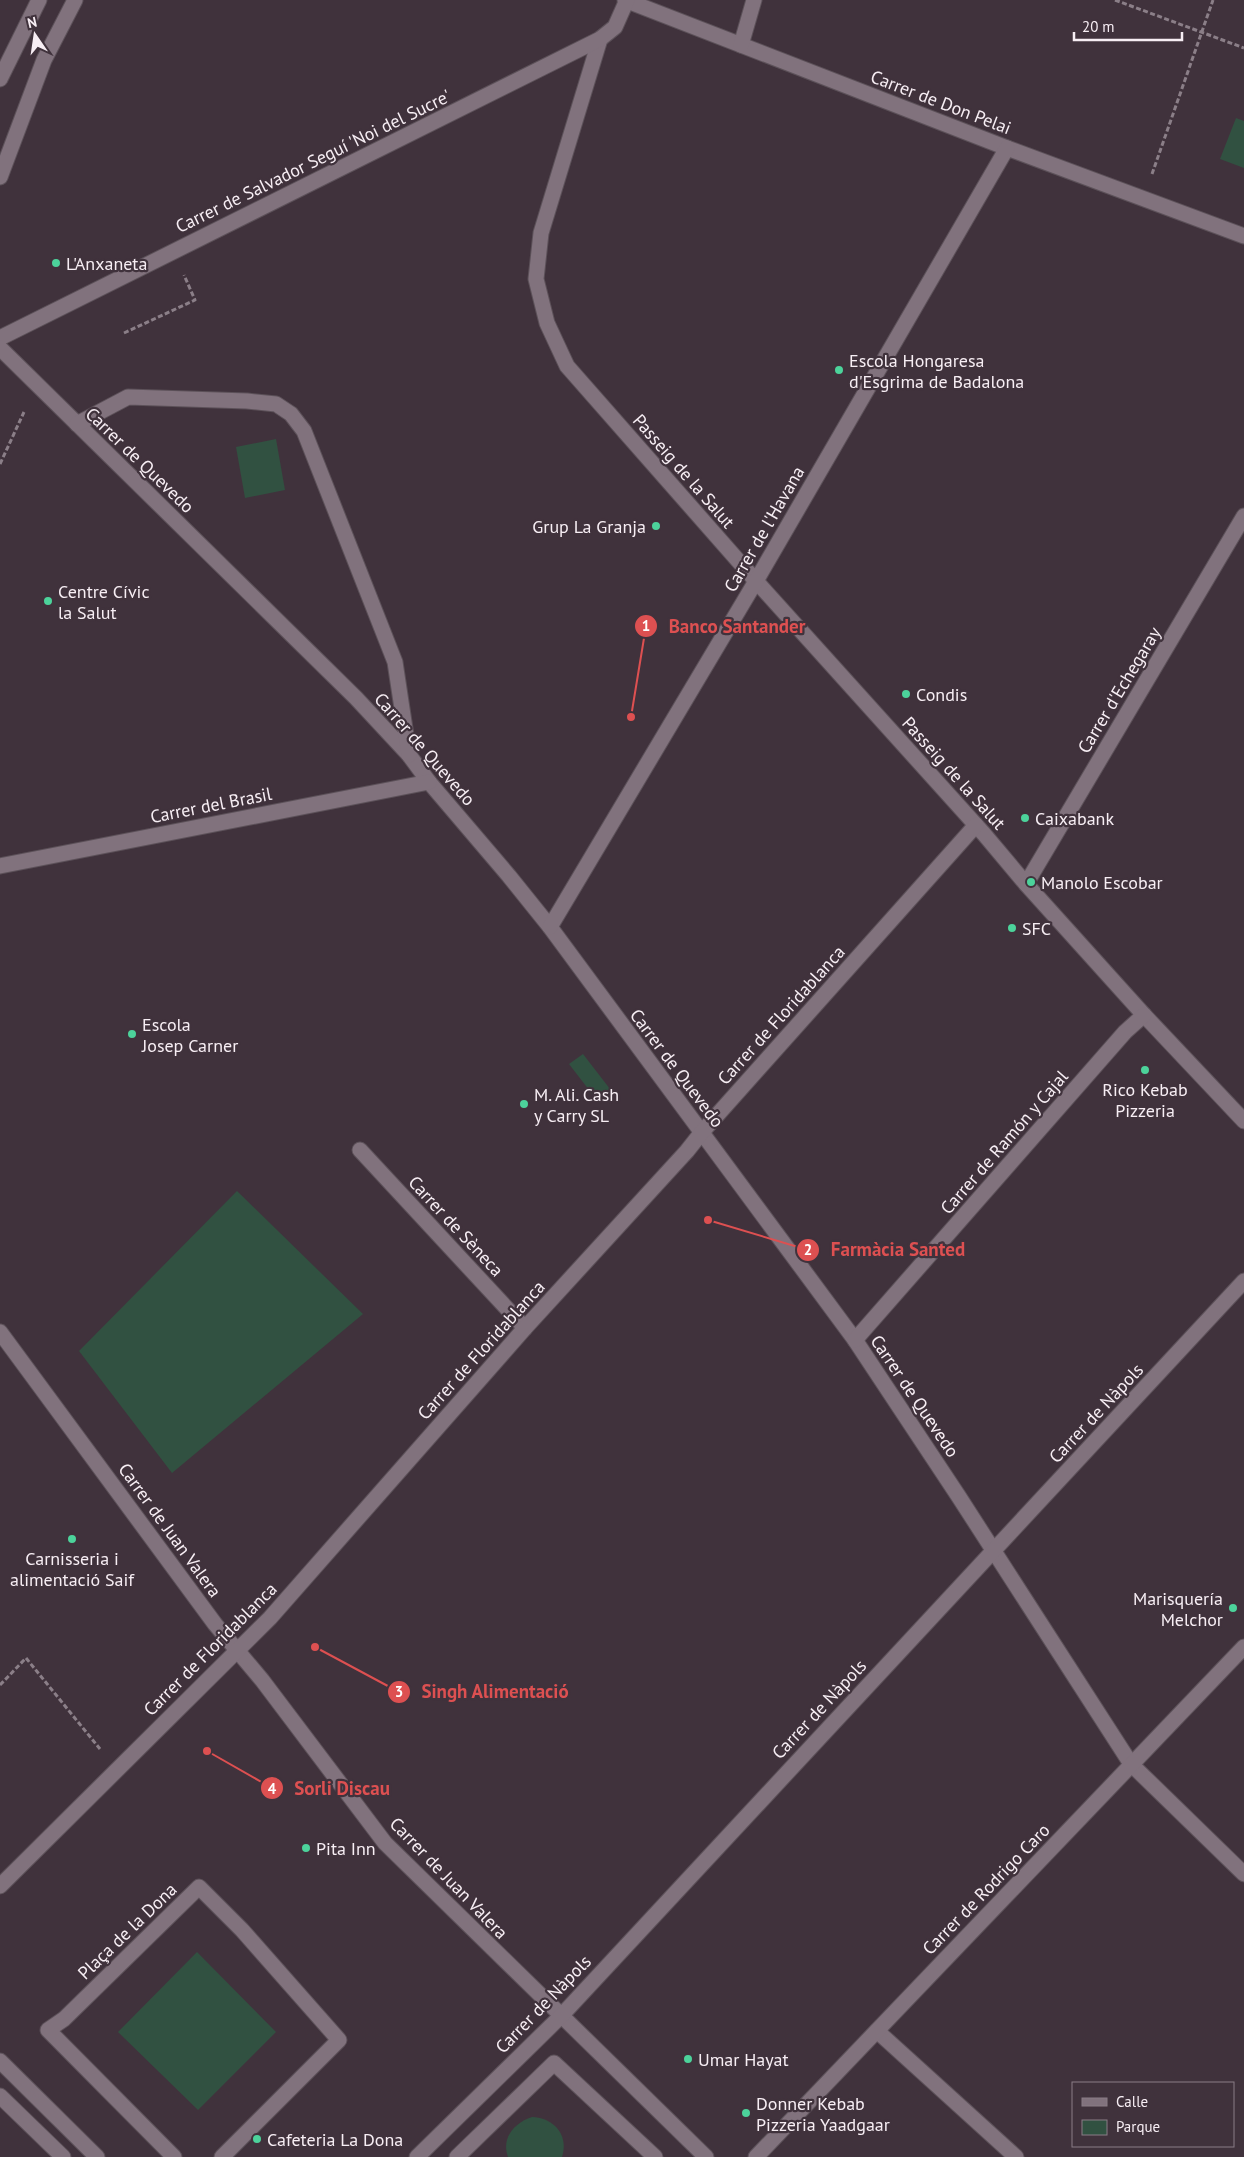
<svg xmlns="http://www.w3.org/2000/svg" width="1244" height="2157" viewBox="0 0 1244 2157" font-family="'PT Sans',sans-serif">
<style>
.green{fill:#315141}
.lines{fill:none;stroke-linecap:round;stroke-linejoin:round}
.minor-casing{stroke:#5c5159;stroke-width:17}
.path{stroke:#8b7f88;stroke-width:3;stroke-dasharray:5 2.5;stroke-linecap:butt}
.minor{stroke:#81727d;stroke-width:15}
.poi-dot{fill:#4cd39b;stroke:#40323c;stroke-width:2}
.labels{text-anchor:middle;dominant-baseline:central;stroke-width:4.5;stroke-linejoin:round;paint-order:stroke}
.street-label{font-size:18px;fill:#f7eef4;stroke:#40323c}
.poi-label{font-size:18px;fill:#f7eef4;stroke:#40323c;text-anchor:start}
.leader{fill:none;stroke:#dd5051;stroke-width:2}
.callout-dot{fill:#dd5051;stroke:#40323c;stroke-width:2}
.mark-label{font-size:15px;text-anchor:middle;font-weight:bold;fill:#fff}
.callout-label{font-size:19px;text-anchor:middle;font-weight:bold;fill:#dd5051;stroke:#40323c;stroke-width:4.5;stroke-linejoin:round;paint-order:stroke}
</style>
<rect width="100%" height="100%" fill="#40323c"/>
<g class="green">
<polygon points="1236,118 1244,121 1244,168 1220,159"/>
<polygon points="276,439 285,490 245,498 236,447"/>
<polygon points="583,1054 610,1089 596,1099 569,1064"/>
<polygon points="237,1191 363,1314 172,1473 79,1351"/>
<polygon points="197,1952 276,2032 198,2110 118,2032"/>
<path d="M532 2117C554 2118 569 2135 562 2157H508C501 2138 514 2123 532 2117Z"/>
</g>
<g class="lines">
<defs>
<g id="minor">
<polyline points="625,0 1007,148 1244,236"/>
<polyline points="600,39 541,233 536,279 547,323 567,366 756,581 984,834 1026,884 1144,1015 1244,1121"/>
<polyline points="741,45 754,0"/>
<polyline points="0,79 39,0"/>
<polyline points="0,177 44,60 75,0"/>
<polyline points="0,338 600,39 615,27 627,0"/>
<polyline points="0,348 356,698 409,755 429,782 509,876 550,927 855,1340 959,1497 1131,1764 1244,1874"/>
<polyline points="77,424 128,397 247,401 276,404 291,414 304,431 395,662 409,755"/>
<polyline points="0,866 429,782"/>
<polyline points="1026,884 1244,516"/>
<polyline points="550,927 756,581 1007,148"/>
<polyline points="360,1150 525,1328"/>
<polyline points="0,1332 215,1624 262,1680 385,1843 706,2157"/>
<polyline points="855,1340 1125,1032 1144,1015"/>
<polyline points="0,1886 270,1618 525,1328 687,1151 702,1132 976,825"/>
<polyline points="877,2031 1016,2157"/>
<polyline points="0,2061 97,2157"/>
<polyline points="0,2096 63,2157"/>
<polyline points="174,2157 48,2030 64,2019 199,1887 242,1930 339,2040 222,2157"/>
<polyline points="417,2157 561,2016 1244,1281"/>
<polyline points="457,2157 554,2063 655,2157"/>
<polyline points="756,2157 1244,1647"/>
</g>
</defs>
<use href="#minor" class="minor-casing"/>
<g class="path">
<polyline points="1115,0 1244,48"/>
<polyline points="1152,174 1213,0"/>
<polyline points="124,333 195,300 184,275"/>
<polyline points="0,464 24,412"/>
<polyline points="0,1685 26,1658 100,1749"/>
</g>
<use href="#minor" class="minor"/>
</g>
<g class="poi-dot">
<circle cx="56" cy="263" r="5"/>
<circle cx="839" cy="370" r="5"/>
<circle cx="656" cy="526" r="5"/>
<circle cx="48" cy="601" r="5"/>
<circle cx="906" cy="694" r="5"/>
<circle cx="1025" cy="818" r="5"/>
<circle cx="1031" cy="882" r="5"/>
<circle cx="1012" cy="928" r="5"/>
<circle cx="132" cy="1034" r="5"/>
<circle cx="1145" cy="1070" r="5"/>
<circle cx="524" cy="1104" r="5"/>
<circle cx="72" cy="1539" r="5"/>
<circle cx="1233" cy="1608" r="5"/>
<circle cx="306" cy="1848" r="5"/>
<circle cx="688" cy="2059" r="5"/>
<circle cx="746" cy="2113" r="5"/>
<circle cx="257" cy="2139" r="5"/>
</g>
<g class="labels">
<g class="street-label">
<text transform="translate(941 102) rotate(21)">Carrer de Don Pelai</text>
<text transform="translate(313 161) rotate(-26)">Carrer de Salvador Seguí 'Noi del Sucre'</text>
<text transform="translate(140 460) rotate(44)">Carrer de Quevedo</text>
<text transform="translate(684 471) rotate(49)">Passeig de la Salut</text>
<text transform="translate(764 529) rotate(-60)">Carrer de l'Havana</text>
<text transform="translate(1119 690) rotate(-59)">Carrer d'Echegaray</text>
<text transform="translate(425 749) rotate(49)">Carrer de Quevedo</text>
<text transform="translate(954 773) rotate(48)">Passeig de la Salut</text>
<text transform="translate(211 805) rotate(-11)">Carrer del Brasil</text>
<text transform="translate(781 1015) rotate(-48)">Carrer de Floridablanca</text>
<text transform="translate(677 1068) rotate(53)">Carrer de Quevedo</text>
<text transform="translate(1004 1142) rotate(-49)">Carrer de Ramón y Cajal</text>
<text transform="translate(456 1226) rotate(47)">Carrer de Sèneca</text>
<text transform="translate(481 1350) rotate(-48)">Carrer de Floridablanca</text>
<text transform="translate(915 1396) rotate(56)">Carrer de Quevedo</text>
<text transform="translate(1096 1413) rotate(-47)">Carrer de Nàpols</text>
<text transform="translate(170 1530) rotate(54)">Carrer de Juan Valera</text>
<text transform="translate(210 1649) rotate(-45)">Carrer de Floridablanca</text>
<text transform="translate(819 1709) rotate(-47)">Carrer de Nàpols</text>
<text transform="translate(449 1878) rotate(46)">Carrer de Juan Valera</text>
<text transform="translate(986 1889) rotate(-46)">Carrer de Rodrigo Caro</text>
<text transform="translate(127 1931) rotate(-44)">Plaça de la Dona</text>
<text transform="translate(543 2004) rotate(-46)">Carrer de Nàpols</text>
</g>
<g class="poi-label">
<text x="66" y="263">L'Anxaneta</text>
<text x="849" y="360">Escola Hongaresa<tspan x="849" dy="21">d'Esgrima de Badalona</tspan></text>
<text x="646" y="526" text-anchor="end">Grup La Granja</text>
<text x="58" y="591">Centre Cívic<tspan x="58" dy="21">la Salut</tspan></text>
<text x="916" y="694">Condis</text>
<text x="1035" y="818">Caixabank</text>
<text x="1041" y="882">Manolo Escobar</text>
<text x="1022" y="928">SFC</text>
<text x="142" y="1024">Escola<tspan x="142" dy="21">Josep Carner</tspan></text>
<text x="1145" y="1089" text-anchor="middle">Rico Kebab<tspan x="1145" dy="21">Pizzeria</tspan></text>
<text x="534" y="1094">M. Ali. Cash<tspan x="534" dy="21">y Carry SL</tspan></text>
<text x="72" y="1558" text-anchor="middle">Carnisseria i<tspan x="72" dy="21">alimentació Saif</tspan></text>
<text x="1223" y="1598" text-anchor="end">Marisquería<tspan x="1223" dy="21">Melchor</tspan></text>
<text x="316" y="1848">Pita Inn</text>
<text x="698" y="2059">Umar Hayat</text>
<text x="756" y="2103">Donner Kebab<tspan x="756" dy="21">Pizzeria Yaadgaar</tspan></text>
<text x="267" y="2139">Cafeteria La Dona</text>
</g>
</g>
<path class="leader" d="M631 717L646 626M708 1220L808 1250M315 1647L399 1692M207 1751L272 1788"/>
<g class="callout-dot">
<circle cx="631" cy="717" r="5"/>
<circle cx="708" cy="1220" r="5"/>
<circle cx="315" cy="1647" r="5"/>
<circle cx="207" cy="1751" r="5"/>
<circle cx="646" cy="626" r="12"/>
<circle cx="808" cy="1250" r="12"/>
<circle cx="399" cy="1692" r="12"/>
<circle cx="272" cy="1788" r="12"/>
</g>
<g class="mark-label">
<text x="646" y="631">1</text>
<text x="808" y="1255">2</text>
<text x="399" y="1697">3</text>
<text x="272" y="1794">4</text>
</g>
<g class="callout-label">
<text x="737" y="633">Banco Santander</text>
<text x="898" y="1256">Farmàcia Santed</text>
<text x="495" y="1698">Singh Alimentació</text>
<text x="342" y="1795">Sorli Discau</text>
</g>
<rect x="1072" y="2082" width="162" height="65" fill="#40323c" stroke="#897d86"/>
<rect x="1082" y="2098" width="25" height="8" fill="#81727d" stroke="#897d86"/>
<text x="1116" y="2107" font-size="15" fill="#f7eef4">Calle</text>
<rect x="1082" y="2120" width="25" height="15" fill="#315141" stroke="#897d86"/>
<text x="1116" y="2132" font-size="15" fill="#f7eef4">Parque</text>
<g transform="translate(35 35) rotate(347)" stroke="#40323c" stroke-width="4" paint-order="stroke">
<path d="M0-4L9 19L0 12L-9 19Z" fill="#f7eef4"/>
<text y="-8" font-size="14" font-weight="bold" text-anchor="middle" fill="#f7eef4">N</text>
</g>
<path d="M1074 32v8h108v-8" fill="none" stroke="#f7eef4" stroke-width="2.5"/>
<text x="1082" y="32" font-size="15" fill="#f7eef4" stroke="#40323c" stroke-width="4" paint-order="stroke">20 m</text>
</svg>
